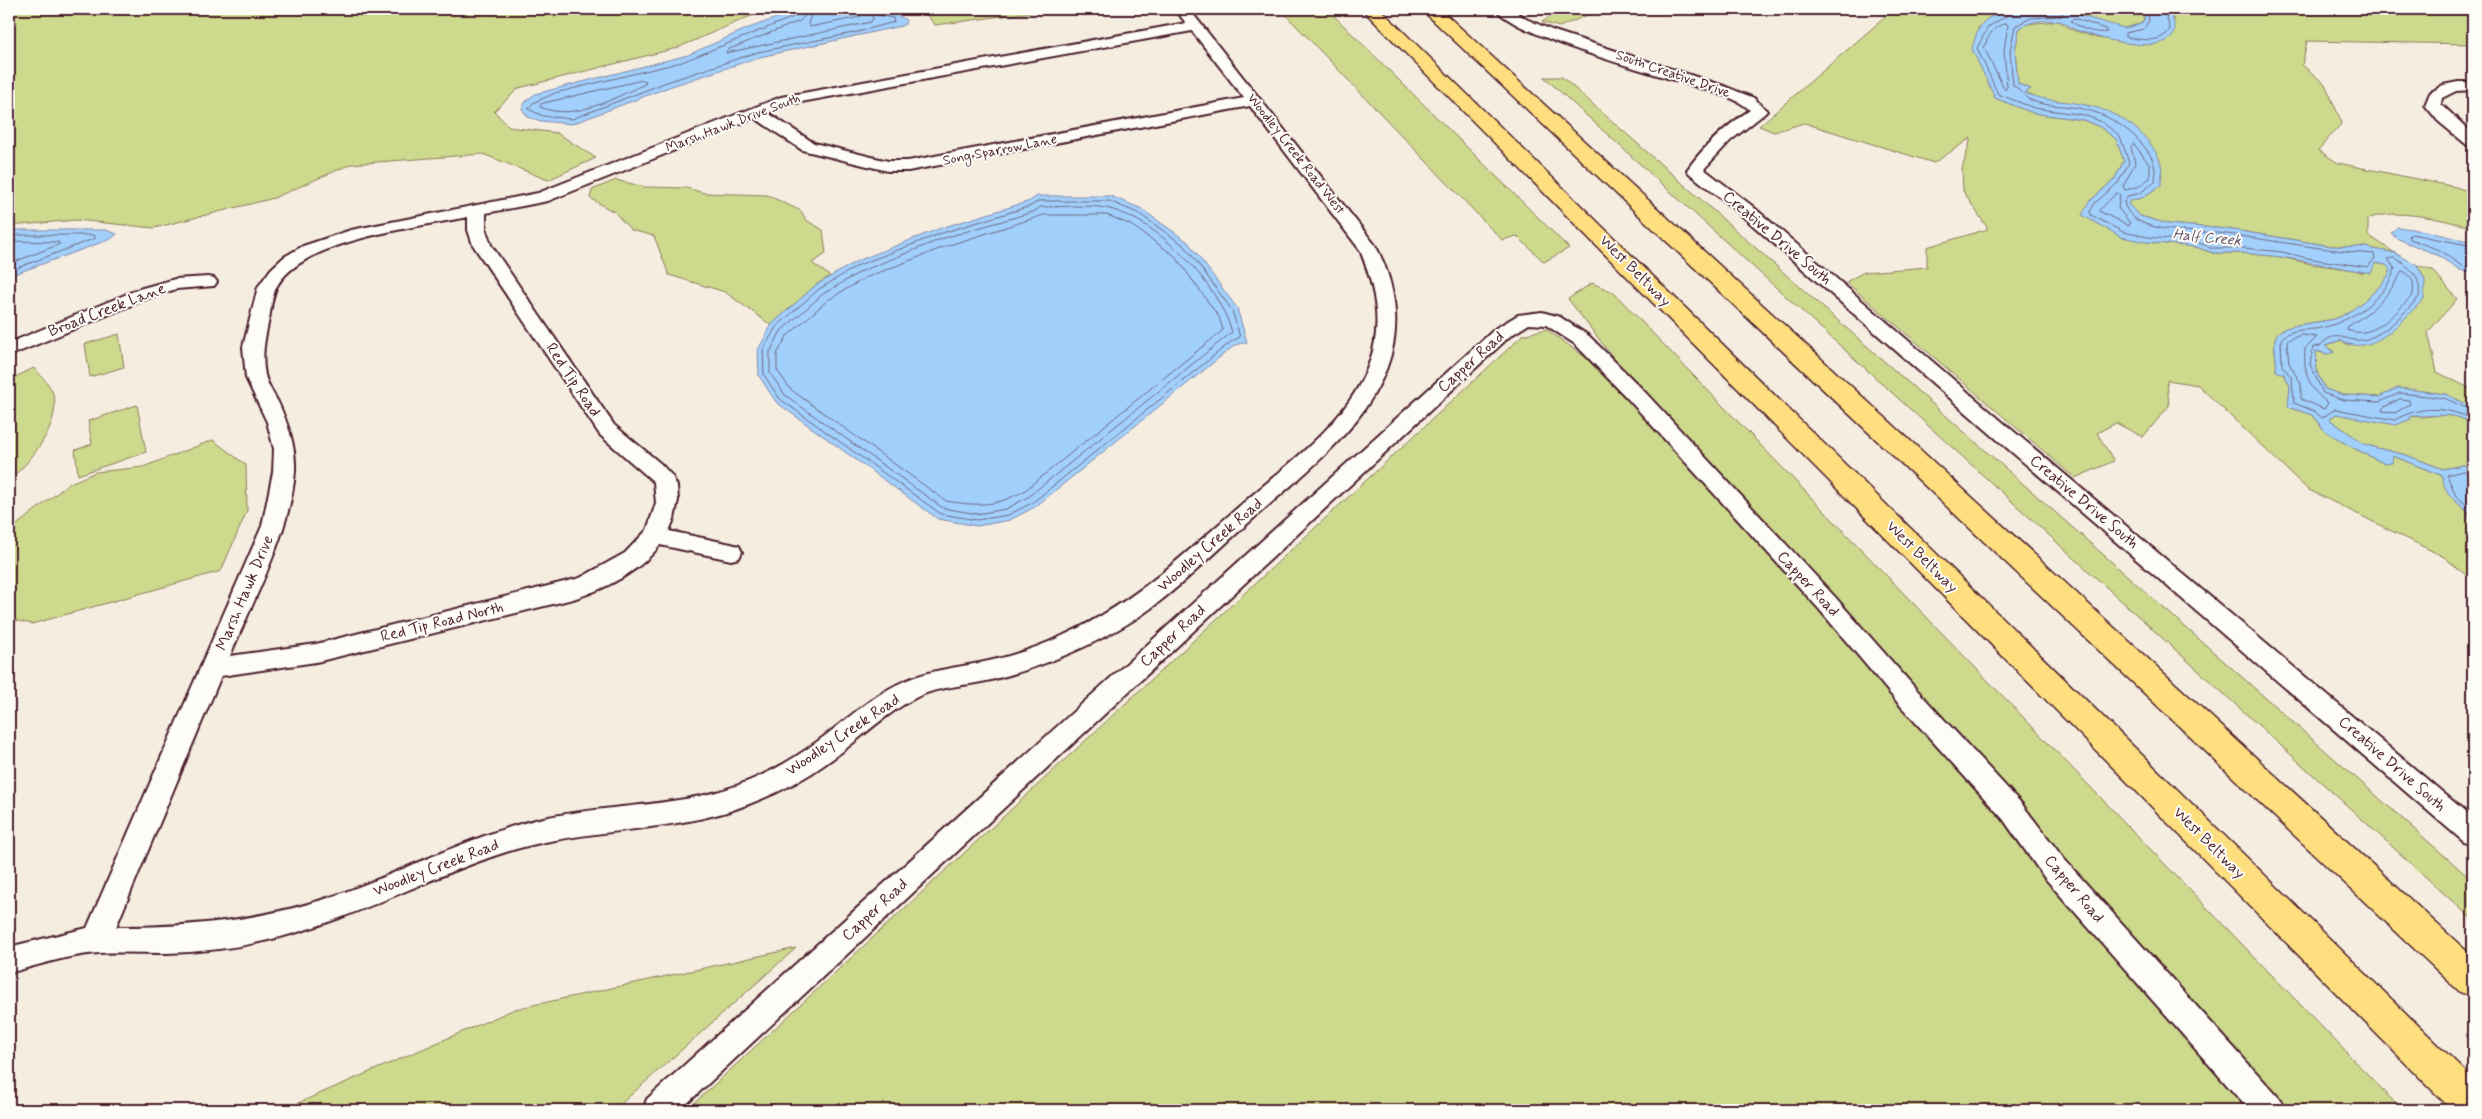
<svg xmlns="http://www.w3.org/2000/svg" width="2482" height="1119" viewBox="0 0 2482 1119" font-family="Mynerve,sans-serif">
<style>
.green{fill:#cdd98c;stroke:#8c7c5c}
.water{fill:#a2d0fd;stroke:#7f89a9}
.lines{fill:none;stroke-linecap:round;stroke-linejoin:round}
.shore{stroke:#6d667f;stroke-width:1}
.minor-casing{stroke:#4a1f2b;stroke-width:4}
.motorway-casing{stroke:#4a1f2b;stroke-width:3}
.minor{fill:#fdfcf7;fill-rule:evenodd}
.motorway{fill:#fedf80;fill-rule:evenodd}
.labels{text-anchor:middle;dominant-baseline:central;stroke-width:4;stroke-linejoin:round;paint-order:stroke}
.far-street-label{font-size:14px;fill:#4a1f2b;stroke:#fdfcf7}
.far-water-label{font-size:15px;font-style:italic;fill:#64546a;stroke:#fdfcf7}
.street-label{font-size:16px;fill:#4a1f2b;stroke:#fdfcf7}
</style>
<rect width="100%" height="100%" fill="#f6ede1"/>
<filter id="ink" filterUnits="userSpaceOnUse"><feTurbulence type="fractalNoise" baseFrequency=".02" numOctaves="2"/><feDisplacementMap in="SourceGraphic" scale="10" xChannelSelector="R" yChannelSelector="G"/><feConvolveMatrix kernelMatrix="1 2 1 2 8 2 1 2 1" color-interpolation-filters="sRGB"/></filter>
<g filter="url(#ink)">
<g class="green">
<polygon points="9,9 767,9 677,48 519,88 494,111 509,127 557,133 596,158 548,180 483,154 351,164 274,198 154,228 76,220 9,226"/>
<polygon points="922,9 1056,9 935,25"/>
<polygon points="1280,9 1327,9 1569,248 1544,262 1517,236 1502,240"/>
<polygon points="1562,9 1602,9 1559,27 1542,22"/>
<path d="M1884 9H2024L1996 13 1978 28 1995 98 2033 113 2083 120 2100 127 2116 139 2124 161 2114 180 2091 200 2147 242 2196 247 2213 253H2244L2281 257 2311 264 2355 270 2363 273 2375 263 2386 265 2391 270C2385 285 2359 307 2344 315 2327 325 2283 321 2276 336 2272 345 2278 359 2276 370L2284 374 2290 386 2289 407 2312 415 2324 430 2346 444 2385 464 2393 456 2443 476 2453 499 2469 513 2468 517 2473 522V581L2444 557 2307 489 2198 385 2167 380 2169 406 2143 437 2116 423 2097 433 2114 461 2075 478 1846 282 1864 272 1927 267V247L1988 229 1963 191 1962 169 1971 138 1934 163 1804 123 1774 132 1759 126 1884 18Z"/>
<path d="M2049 9H2132L2145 17 2141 24C2135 24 2129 28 2122 28 2097 25 2075 10 2049 9Z"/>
<path d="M2172 9H2473V44L2307 41 2302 65 2325 84 2342 123 2318 150 2338 163 2456 187 2473 193V228C2446 220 2394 207 2368 219V235L2395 253 2364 247 2332 246 2227 229 2168 224 2140 216 2128 204 2131 200 2142 198 2161 185 2091 106 2040 99 2025 92 2031 89 2018 84 2015 51 2019 29 2025 24 2059 21 2073 30 2097 38 2116 40 2174 21 2170 13Z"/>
<polygon points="1544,77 1562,77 2473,881 2473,920"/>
<polygon points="616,180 645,187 687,188 704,193 767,195 801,211 806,220 823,230 826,254 812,263 830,276 816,285 771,325 725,292 669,275 654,236 631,230 614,212 590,198 592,190"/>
<polygon points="2417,265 2433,270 2457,299 2428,332 2437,372 2473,390 2473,407 2445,394 2398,388 2379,397 2343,395 2325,389 2317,373 2315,351 2327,354 2334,351 2325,346 2341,340 2348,345 2425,280"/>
<polygon points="1592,283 1613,292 2402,1110 687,1110 1523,335 1546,329 1592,362 1612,356 1568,299"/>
<polygon points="119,334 124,367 90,377 85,344"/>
<path d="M34 368C41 376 52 386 54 397 60 426 29 464 9 480V380Z"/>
<polygon points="137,405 146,452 78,475 75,450 92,444 88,421"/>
<path d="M2336 414 2424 417C2441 414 2459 414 2473 425V467L2463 465 2443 469 2406 455 2377 448 2364 444 2329 419Z"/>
<polygon points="213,440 246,465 247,511 221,571 32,624 9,619 9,531 70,483 96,472 143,467"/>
<polygon points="796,948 614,1110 282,1110 515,1009"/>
</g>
<g class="water">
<path d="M802 9C826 9 889 6 906 20L905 24 901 26 760 57 669 87 572 124 541 121 528 117 522 109 526 101 535 94 688 55 746 29Z"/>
<path d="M2057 9 2124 28 2141 24 2145 18 2132 9H2172C2169 18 2178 25 2174 34 2163 56 2094 38 2076 30 2070 28 2066 22 2059 21 2046 20 2030 20 2019 29L2015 51 2018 84 2031 89 2025 93C2047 102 2067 100 2090 106 2118 112 2149 133 2160 161 2163 168 2161 178 2161 185L2142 198 2131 200 2128 204 2140 216 2168 224 2227 229 2332 246 2364 247 2395 253 2417 265 2425 280 2424 299C2403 319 2372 360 2341 340L2325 346 2335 352 2327 354 2316 351 2317 373 2325 389 2343 395 2379 397 2398 388 2445 394 2473 407V425C2455 410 2431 417 2410 416L2411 419 2396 425 2336 414 2329 419 2364 444 2377 448 2406 455 2443 469 2463 465 2473 467V522L2468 517 2469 512C2458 504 2442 492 2443 476L2393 456 2392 463 2385 464 2346 444 2324 430 2312 415 2288 407 2290 386 2284 374 2276 371C2278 359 2272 345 2276 336 2282 321 2327 325 2344 315 2358 307 2385 285 2391 270L2386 265 2375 263 2371 273 2281 257 2244 253H2213L2196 247 2147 242 2121 237 2082 215 2091 200 2114 180 2124 161 2116 139 2100 127 2083 120 2033 113 1995 98 1972 49C1974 43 1975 36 1978 30 1990 5 2034 8 2057 9Z"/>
<polygon points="1037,196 1110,196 1140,208 1188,242 1237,308 1247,342 1235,345 1035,507 1010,520 977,526 938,519 776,402 759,376 758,350 772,324 816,285 857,261 941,228 1030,201"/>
<polygon points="2397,227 2420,230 2473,242 2473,274 2460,270 2437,255 2396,238 2391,233"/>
<polygon points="9,230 105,230 117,234 111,239 9,276"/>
</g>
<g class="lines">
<g class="shore">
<polyline points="800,9 796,16 682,62 555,93 533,103 528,109 543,116 572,119 667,82 758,52 858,32 894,22 893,18 878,15 875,9"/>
<polyline points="806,9 805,15 800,21 727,50 726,53 871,22 873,19 869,9"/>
<polyline points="813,9 808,24 810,27 860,17 861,9"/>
<path d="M2010 9 2008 15 1988 27 1977 48 1998 94 2034 108 2084 115 2102 122 2120 136 2129 163 2118 183 2095 203 2090 212 2091 215 2123 232 2148 237 2196 242 2213 248H2244L2282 252 2312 259 2368 267 2375 258 2374 254C2324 250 2276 241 2227 234 2202 231 2158 233 2137 220 2131 216 2125 209 2124 202L2128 196 2140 193 2155 182C2157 166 2152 155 2142 144 2123 123 2099 110 2071 107 2058 105 2045 106 2033 101 2024 98 2021 90 2013 85L2010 51 2015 26 2031 18 2062 16 2063 9"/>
<path d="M2140 9 2148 15 2149 20 2144 29 2125 33V37C2140 39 2161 45 2170 29L2166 15 2167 9"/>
<path d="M2074 18 2105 29 2107 32C2094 34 2081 29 2071 21Z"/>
<path d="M2006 23 2008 25 2004 50 2007 87 2005 90 1984 48C1988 36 1993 26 2006 23Z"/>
<path d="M643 80 646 81 645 84C613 98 575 122 540 107L541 104Z"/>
<polygon points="2134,144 2150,165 2150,178 2138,187 2125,190 2123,187 2135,163 2131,147"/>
<polygon points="2117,193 2120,195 2118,208 2130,223 2129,226 2099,211"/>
<polygon points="1039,201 1109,201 1138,213 1185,246 1232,310 1240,337 1232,341 1032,503 1008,515 977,520 941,514 780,399 764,375 763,350 776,327 819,289 859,265 942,233 1031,206"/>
<path d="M1041 207C1059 207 1093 204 1110 209 1160 222 1217 283 1232 332L1028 497 1006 509 977 514 943 508 785 395 770 373V352L781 331 823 294 862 271 944 238 1033 212Z"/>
<path d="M1044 215H1107L1131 225 1175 256 1219 317 1223 330 1024 491C995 507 978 506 946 501L790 389 777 370V354L787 336 828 300 865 278 947 246Z"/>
<polyline points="9,235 93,235 96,238 9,271"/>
<polyline points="9,241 58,242 60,244 9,264"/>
<polyline points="2473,246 2411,234 2409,236 2410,239 2439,250 2462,266 2473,269"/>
<path d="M2402 271C2414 275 2414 284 2413 295 2396 312 2374 341 2347 330V327C2370 313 2390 296 2402 271Z"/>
<path d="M2301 335 2317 337 2305 349C2303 372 2309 390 2328 403L2324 409 2301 399V384L2289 363 2287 341Z"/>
<polygon points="2400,399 2409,400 2410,404 2395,413 2382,411 2383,408"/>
<path d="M2473 411 2444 398 2400 393 2379 402 2343 400 2323 393 2310 364 2313 347 2320 346C2337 326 2347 345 2367 339 2388 332 2404 313 2419 297 2421 276 2412 268 2394 258L2388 259 2395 269C2386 298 2350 322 2321 328 2307 331 2292 327 2281 339L2282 366 2292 378 2294 403 2314 411 2322 418 2335 409 2395 420C2420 405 2446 407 2473 419"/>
<polyline points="2473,472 2463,471 2447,475 2456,496 2473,510"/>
</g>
<defs>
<g id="minor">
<path d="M1175 9H1189L1375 245C1396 283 1402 327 1387 367 1362 432 1303 474 1254 518 1222 546 1192 576 1159 602 1137 620 1111 634 1086 646 1056 660 1024 672 991 680 966 686 940 686 917 697 884 714 858 741 828 762 798 784 765 799 730 811 657 833 579 829 506 852 425 878 351 921 268 940 235 948 201 952 167 953 144 953 122 952 99 953 69 955 38 965 9 973V947L87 928 262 526 273 472 274 449 267 422 246 378 243 347 258 287 271 269 284 257 303 246 351 230 538 193 781 97 1186 23ZM1192 31 1244 98 908 161H888L814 143 768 113 790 104ZM1250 106 1360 250C1376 290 1384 328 1367 369 1343 427 1287 464 1242 504 1183 555 1134 604 1062 636 1039 647 1015 655 989 661 962 667 933 669 907 680 873 694 847 720 818 741 797 757 775 770 751 780 685 809 609 803 539 819 469 836 405 871 337 895 265 920 192 927 116 927L221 676 316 662 573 599C605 589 639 572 660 545L731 560 739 558 742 552 739 546 731 544 669 531 674 519 678 500 677 486 672 476 661 464 614 425 491 245 486 230V213L548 201 755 118 802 150 888 171H908ZM468 217V230L473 245 600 435 654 482 656 503 647 530 625 553 580 578 316 644 230 656C253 600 291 531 295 471 296 446 288 424 278 402 273 393 267 384 265 375 261 355 265 338 269 319 271 309 272 295 277 286 303 239 419 227 468 217Z"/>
<path d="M1496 9H1512L1526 19 1554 31 1724 86 1754 98 1767 111 1764 114 1730 141 1704 169 1751 205 1999 419 2473 818V846L2464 842 1985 429 1739 213 1689 173 1687 170C1703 147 1726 126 1750 110 1736 97 1712 92 1694 86 1656 74 1515 36 1496 9Z"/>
<polygon points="2458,82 2473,82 2473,90 2456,91 2442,98 2441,104 2473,134 2473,147 2467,145 2438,121 2425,105 2430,93 2443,85"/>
<polygon points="208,277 214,278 217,282 214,286 176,289 151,297 9,356 9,343 139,289 175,279"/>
<polygon points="1542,312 1560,317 1589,336 1642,389 1835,597 1916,689 2021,803 2064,859 2280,1099 2284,1110 2249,1110 2044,877 2003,819 1898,703 1819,609 1628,399 1575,344 1546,325 1529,324 1510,336 680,1110 643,1110 647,1099 1496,328 1518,315"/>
</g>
<g id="motorway">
<polygon points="1362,9 1380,9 2473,1079 2473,1110 2452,1110"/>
<polygon points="1421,9 1440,9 2473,957 2473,997 2460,992"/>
</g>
</defs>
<use href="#minor" class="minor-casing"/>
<use href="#motorway" class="motorway-casing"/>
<use href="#minor" class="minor"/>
<use href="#motorway" class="motorway"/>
</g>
</g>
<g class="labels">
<g class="far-street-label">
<text transform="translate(1673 74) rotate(19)">South Creative Drive</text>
<text transform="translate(733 123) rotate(-21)">Marsh Hawk Drive South</text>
<text transform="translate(1000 150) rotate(-11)">Song Sparrow Lane</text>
<text transform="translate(1296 154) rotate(52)">Woodley Creek Road West</text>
</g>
<g class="far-water-label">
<text transform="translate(2207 238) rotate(6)">Half Creek</text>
</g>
<g class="street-label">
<text transform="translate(1777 238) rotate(40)">Creative Drive South</text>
<text transform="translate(1635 271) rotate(45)">West Beltway</text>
<text transform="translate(107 310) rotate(-21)">Broad Creek Lane</text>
<text transform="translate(1471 362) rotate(-42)">Capper Road</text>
<text transform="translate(573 380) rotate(56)">Red Tip Road</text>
<text transform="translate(2084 502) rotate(40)">Creative Drive South</text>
<text transform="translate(1210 545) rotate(-41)">Woodley Creek Road</text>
<text transform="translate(1922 557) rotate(45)">West Beltway</text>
<text transform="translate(1808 584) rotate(47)">Capper Road</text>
<text transform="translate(245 593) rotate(-67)">Marsh Hawk Drive</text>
<text transform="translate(442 622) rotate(-14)">Red Tip Road North</text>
<text transform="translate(1173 636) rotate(-43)">Capper Road</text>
<text transform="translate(843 735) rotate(-34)">Woodley Creek Road</text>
<text transform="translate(2392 764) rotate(41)">Creative Drive South</text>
<text transform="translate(2209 843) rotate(45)">West Beltway</text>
<text transform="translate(436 868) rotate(-21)">Woodley Creek Road</text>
<text transform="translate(2074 889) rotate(50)">Capper Road</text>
<text transform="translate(875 910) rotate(-43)">Capper Road</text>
</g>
</g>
<rect width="2482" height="1119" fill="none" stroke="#fdfcf7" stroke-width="30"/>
<rect x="15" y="15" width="2452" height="1089" fill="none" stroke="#4a1f2b" stroke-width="2" filter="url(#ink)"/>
</svg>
